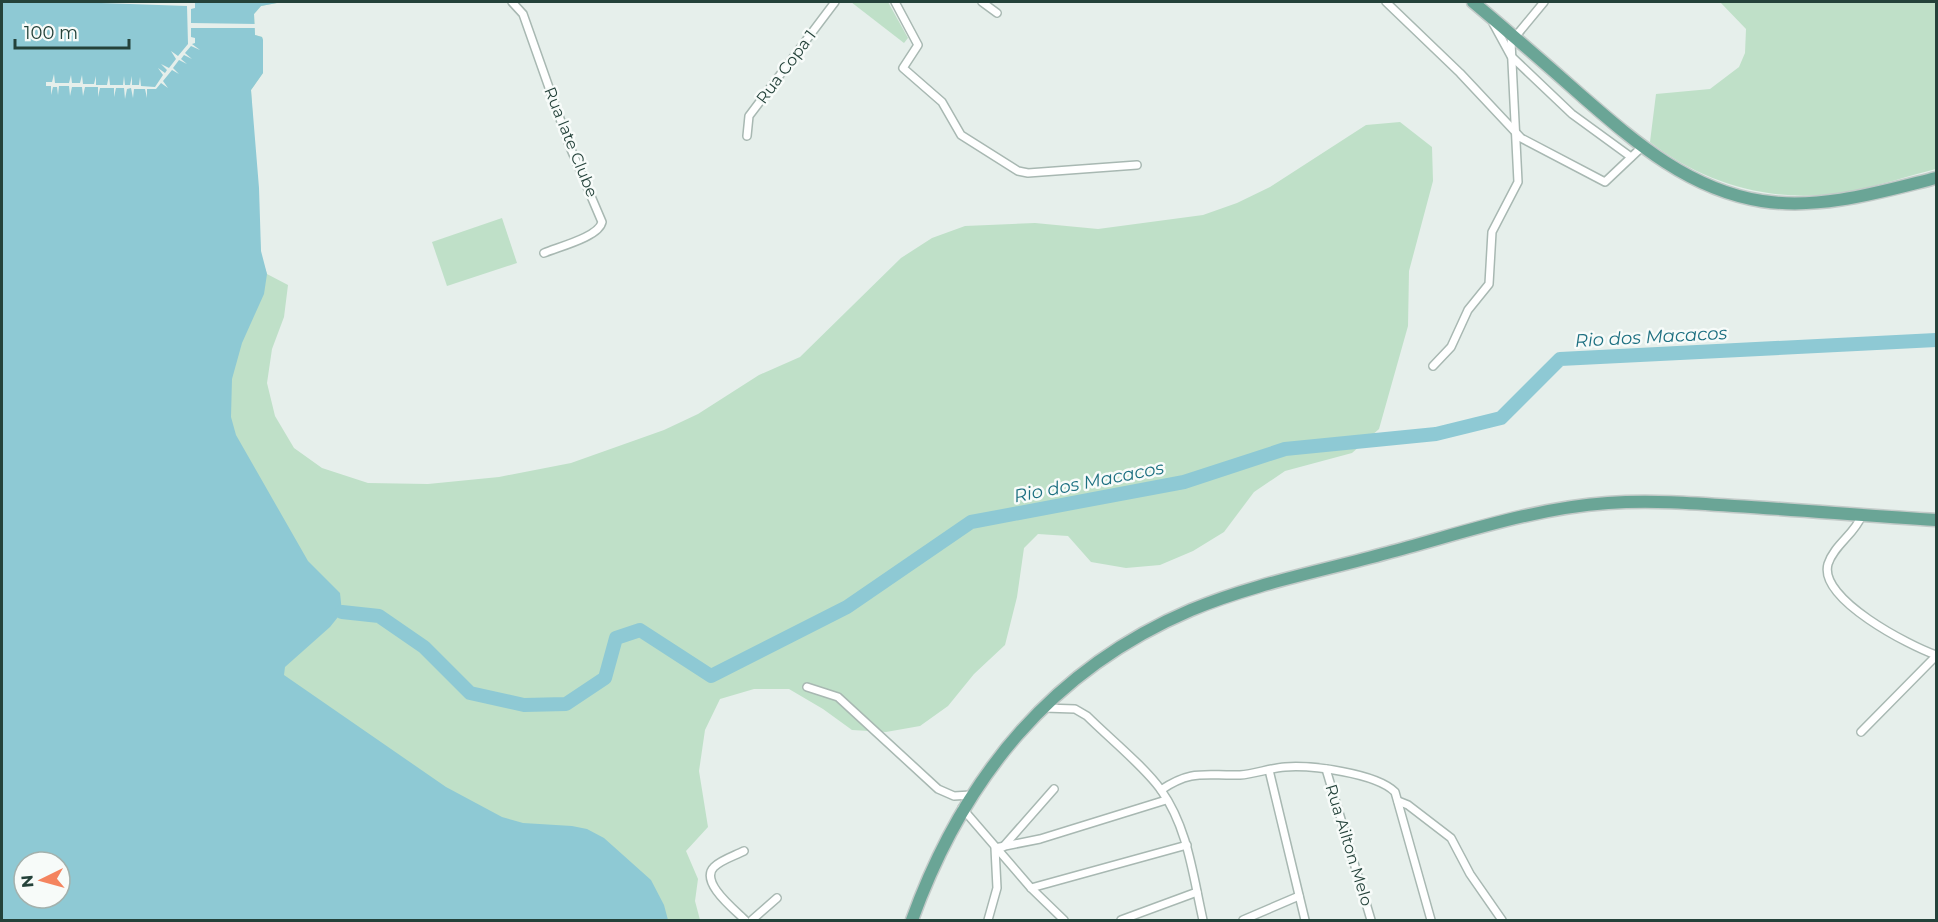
<svg xmlns="http://www.w3.org/2000/svg" width="1938" height="922" viewBox="0 0 1938 922" font-family="Montserrat,sans-serif">
<style>
.green{fill:#bfe0c8}
.water{fill:#8ec9d4;fill-rule:evenodd}
.pier{fill:#e6efeb}
.lines{fill:none;stroke-linecap:round;stroke-linejoin:round}
.river{stroke:#8ec9d4;stroke-width:14}
.minor-casing{stroke:#a8b8b2;stroke-width:10}
.primary-casing{stroke:#c2cac8;stroke-width:15}
.minor{stroke:#fff;stroke-width:7}
.primary{stroke:#6aa596;stroke-width:12}
.labels{text-anchor:middle;dominant-baseline:central;stroke-width:5;stroke-linejoin:round;paint-order:stroke}
.street-label{font-size:16px;fill:#24423a;stroke:#f7fbf9}
.water-label{font-size:18px;font-style:italic;fill:#1c6f80;stroke:#f7fbf9}
</style>
<rect width="100%" height="100%" fill="#e6efeb"/>
<g class="green">
<polygon points="244,2 282,2 261,6 254,14 255,35 262,37 263,40 263,73 251,90 261,256 267,274 288,285 284,317 272,349 267,383 275,416 294,448 322,468 368,483 428,484 499,477 571,463 664,430 698,414 759,375 800,357 901,258 932,238 965,226 1035,223 1098,229 1203,215 1237,203 1270,187 1366,125 1400,122 1432,147 1433,181 1409,271 1408,326 1379,429 1352,453 1285,471 1254,492 1224,532 1193,551 1160,565 1126,568 1091,562 1068,536 1038,534 1024,548 1017,597 1005,645 974,674 948,706 920,726 886,732 852,730 823,709 789,689 754,689 720,699 705,730 699,771 708,827 686,851 698,879 695,901 700,920 502,920 121,670 222,439"/>
<polygon points="851,2 888,2 908,38 904,43"/>
<path d="M1720 2H1936V169C1908 176 1881 185 1852 191 1780 205 1708 187 1650 142L1656 94 1710 89 1739 67 1745 53 1746 29Z"/>
<polygon points="502,218 517,263 447,286 432,242"/>
</g>
<path class="water" d="M2 2H282L261 6 254 14 255 35 262 37 263 40V73L251 90 259 188 261 251 267 274 264 294 242 343 232 379 231 417 236 435 308 561 340 593 342 612 330 627 285 667 284 675 446 787 502 817 523 823 572 826 587 829 604 838 651 880 664 905 668 920H2ZM24 862H60V898H24Z"/>
<polygon class="pier" points="73,2 195,2 195,8 191,9 191,23 256,24 256,28 191,28 191,37 195,38 195,43 192,44 200,50 191,46 185,53 192,59 184,55 181,59 187,64 179,60 173,68 179,74 172,70 163,81 168,88 161,83 156,89 147,89 147,98 145,89 134,89 133,98 131,88 127,89 125,99 124,88 116,88 114,97 114,88 100,88 98,97 98,87 85,87 83,96 82,87 72,87 70,96 69,86 59,86 58,95 57,87 53,87 51,95 51,86 46,86 46,82 52,82 54,74 55,83 69,83 71,75 72,83 80,83 82,75 83,84 94,84 96,76 96,85 107,85 109,75 110,85 123,85 124,76 125,85 130,85 132,76 132,85 139,85 140,77 141,86 155,87 163,75 158,68 165,73 167,70 161,64 169,68 176,59 171,51 178,56 188,44 187,6"/>
<g class="lines">
<polyline class="river" points="342,612 379,616 424,647 470,693 524,705 566,704 605,678 616,638 640,630 711,676 847,607 971,522 1184,482 1285,449 1436,434 1501,418 1560,359 1936,340"/>
<defs>
<g id="minor">
<path d="M512 2 523 14 570 147 602 222C599 237 558 247 544 253"/>
<polyline points="895,2 918,45 903,68 942,102 961,135 1018,171 1028,173 1137,165"/>
<polyline points="982,2 997,13"/>
<polyline points="1386,2 1460,73 1521,138 1605,182 1642,147"/>
<polyline points="1493,23 1511,56 1572,114 1631,157"/>
<polyline points="747,136 749,116 835,2"/>
<polyline points="1433,366 1451,347 1468,310 1489,284 1492,232 1518,182 1511,42 1544,2"/>
<path d="M1862 515C1855 534 1834 545 1828 564 1818 599 1910 646 1936 655"/>
<polyline points="807,687 838,697 938,789 954,796 971,795"/>
<path d="M1045 708 1075 709 1087 716C1108 737 1145 767 1161 790 1188 828 1193 876 1203 920"/>
<polyline points="1861,732 1936,656"/>
<polyline points="1326,769 1371,920"/>
<polyline points="1269,770 1305,920"/>
<path d="M1161 790C1192 769 1205 776 1240 775 1255 774 1270 768 1285 767 1311 765 1376 773 1395 792L1431 920"/>
<polyline points="1398,801 1408,805 1451,838 1470,874 1502,920"/>
<polyline points="962,808 1031,888 1064,920"/>
<polyline points="1003,847 1054,789"/>
<path d="M744 851C734 856 721 860 714 867 699 882 735 910 745 920"/>
<polyline points="1031,888 1187,845"/>
<polyline points="752,920 777,898"/>
<polyline points="988,920 997,888 995,848 1040,839 1166,800"/>
<polyline points="1121,920 1197,892"/>
<polyline points="1243,920 1299,896"/>
</g>
<g id="primary">
<path d="M1473 2C1510 33 1547 65 1583 97 1636 143 1690 190 1762 201 1821 210 1880 192 1936 178"/>
<path d="M912 920C963 779 1050 670 1191 610 1253 584 1322 571 1387 553 1459 534 1533 508 1608 503 1650 500 1692 503 1734 506 1801 510 1869 516 1936 520"/>
</g>
</defs>
<use href="#minor" class="minor-casing"/>
<use href="#primary" class="primary-casing"/>
<use href="#minor" class="minor"/>
<use href="#primary" class="primary"/>
</g>
<g class="labels">
<g class="street-label">
<text transform="translate(786 67) rotate(-53)">Rua Copa 1</text>
<text transform="translate(571 142) rotate(68)">Rua Iate Clube</text>
<text transform="translate(1349 845) rotate(73)">Rua Ailton Melo</text>
</g>
<g class="water-label">
<text transform="translate(1651 337) rotate(-3)">Rio dos Macacos</text>
<text transform="translate(1089 482) rotate(-11)">Rio dos Macacos</text>
</g>
</g>
<rect width="1938" height="922" fill="none" stroke="#24423a" stroke-width="6"/>
<g transform="translate(42 880) rotate(265)"><circle r="28" fill="#f7fbf9" stroke="#a3b1ad" stroke-width="1.5"/>
<path d="M0-4.5L10 22L0 15L-10 22Z" fill="#f4845f"/>
<text y="-9" font-size="16" font-weight="bold" text-anchor="middle" fill="#24423a">N</text>
</g>
<path d="M15 39v9h114v-9" fill="none" stroke="#24423a" stroke-width="3"/>
<text x="24" y="39" font-size="18" fill="#24423a" stroke="#f7fbf9" stroke-width="4.5" paint-order="stroke">100 m</text>
</svg>
